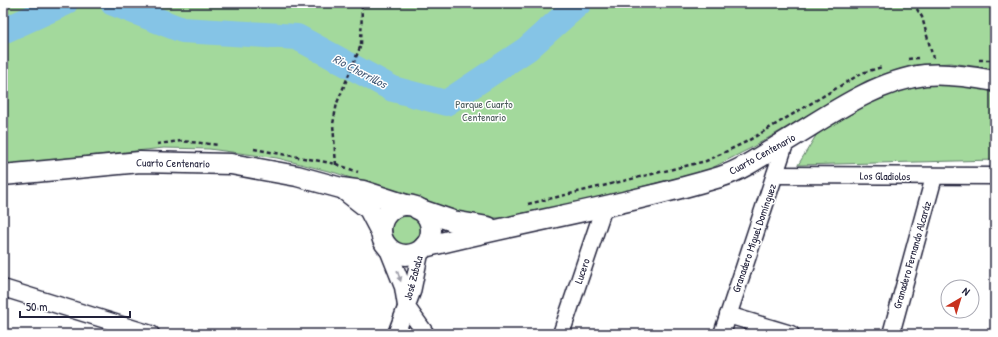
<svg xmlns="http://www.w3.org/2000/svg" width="998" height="337" viewBox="0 0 998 337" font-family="'Patrick Hand',sans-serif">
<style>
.green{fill:#a3d99c;stroke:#627e6c}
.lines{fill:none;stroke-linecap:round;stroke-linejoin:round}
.river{stroke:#85c4e6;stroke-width:26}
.minor-casing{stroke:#22223b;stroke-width:19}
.major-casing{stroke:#22223b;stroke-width:23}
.path{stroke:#22223b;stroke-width:2.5;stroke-dasharray:4 3;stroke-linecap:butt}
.minor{stroke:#fff;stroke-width:16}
.major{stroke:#fff;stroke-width:20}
.oneway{fill:#9c9ca7}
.labels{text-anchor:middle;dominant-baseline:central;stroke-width:3;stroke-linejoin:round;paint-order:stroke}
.park-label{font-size:11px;fill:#495958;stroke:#fff}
.street-label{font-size:11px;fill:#22223b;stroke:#fff}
.water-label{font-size:12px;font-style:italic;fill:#455b77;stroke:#fff}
</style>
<rect width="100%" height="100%" fill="#fff"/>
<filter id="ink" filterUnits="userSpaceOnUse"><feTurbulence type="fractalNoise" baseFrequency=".025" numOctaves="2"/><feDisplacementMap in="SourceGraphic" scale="8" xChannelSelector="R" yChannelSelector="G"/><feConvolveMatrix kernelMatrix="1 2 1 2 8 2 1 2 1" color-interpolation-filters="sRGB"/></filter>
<g filter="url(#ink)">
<g class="green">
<polygon points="3,3 995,3 995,69 951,63 914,65 866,81 751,148 706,171 549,209 500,218 463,216 336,173 277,158 209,149 164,148 3,165"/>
<polygon points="936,83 995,88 995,160 798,165 817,134 852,110 889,93 917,85"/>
<circle cx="406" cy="230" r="19"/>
</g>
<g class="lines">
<g class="river">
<polyline points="113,3 182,30 297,37 393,89 446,103 527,49 579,3"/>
<polyline points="3,31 65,3"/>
</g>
<defs>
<g id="minor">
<polyline points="775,175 995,176"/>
<polyline points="387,247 403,287 406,306 426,334"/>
<polyline points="3,288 151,334"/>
<polyline points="728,315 791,334"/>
<polyline points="396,334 412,292 421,249"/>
<polyline points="561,334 604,207"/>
<polyline points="722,334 786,141"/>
<polyline points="891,334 934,177"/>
</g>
<g id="major">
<polyline points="3,175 140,162 231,164 297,176 341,188 363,191 406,205"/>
<polyline points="346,191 369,209 381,232"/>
<circle cx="406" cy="230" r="25"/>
<polyline points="418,209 453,221 488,227"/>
<path d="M424 247C522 222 623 206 720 177 742 170 761 156 781 144 825 118 874 81 925 75 948 73 973 77 995 81"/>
</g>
</defs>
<use href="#minor" class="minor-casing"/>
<use href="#major" class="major-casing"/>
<g class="path">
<polyline points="913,3 922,17 933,58"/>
<polyline points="908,59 918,58"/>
<polyline points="979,60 995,60"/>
<polyline points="157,144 181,141 219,145"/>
<polyline points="254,149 336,164 358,172"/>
<polyline points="336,165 333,124 337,103 361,45 362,3"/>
<polyline points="528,204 706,161 746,142 862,73 882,67"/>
</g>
<use href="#minor" class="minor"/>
<use href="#major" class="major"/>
</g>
<defs><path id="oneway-solid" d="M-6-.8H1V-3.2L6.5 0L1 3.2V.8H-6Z"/></defs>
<use class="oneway" href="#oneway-solid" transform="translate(399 276) rotate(71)"/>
</g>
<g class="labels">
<g class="park-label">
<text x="484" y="104">Parque Cuarto<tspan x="484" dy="13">Centenario</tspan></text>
</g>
<g class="street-label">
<text transform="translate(762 154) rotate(-29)">Cuarto Centenario</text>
<text transform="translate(173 163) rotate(1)">Cuarto Centenario</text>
<text transform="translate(885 176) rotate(1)">Los Gladiolos</text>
<text transform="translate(754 238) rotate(-71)">Granadero Miguel Domínguez</text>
<text transform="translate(912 255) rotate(-74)">Granadero Fernando Alcaráz</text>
<text transform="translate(582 271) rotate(-71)">Lucero</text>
<text transform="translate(413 278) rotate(-75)">José Zabala</text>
</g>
<g class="water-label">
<text transform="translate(360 71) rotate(28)">Río Chorrillos</text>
</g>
</g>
<rect width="998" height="337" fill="none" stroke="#fff" stroke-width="16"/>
<rect x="8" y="8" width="982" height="321" fill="none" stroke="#22223b" stroke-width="1.5" filter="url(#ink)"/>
<g transform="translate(960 299) rotate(38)"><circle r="19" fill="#ffffff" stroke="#a7a7b1"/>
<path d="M0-3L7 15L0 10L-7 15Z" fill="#c8321e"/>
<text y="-6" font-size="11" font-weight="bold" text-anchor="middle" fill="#22223b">N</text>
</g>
<path d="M20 311v6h110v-6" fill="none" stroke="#22223b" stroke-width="2"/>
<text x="26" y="311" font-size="12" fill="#22223b" stroke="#ffffff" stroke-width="3" paint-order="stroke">50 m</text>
</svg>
